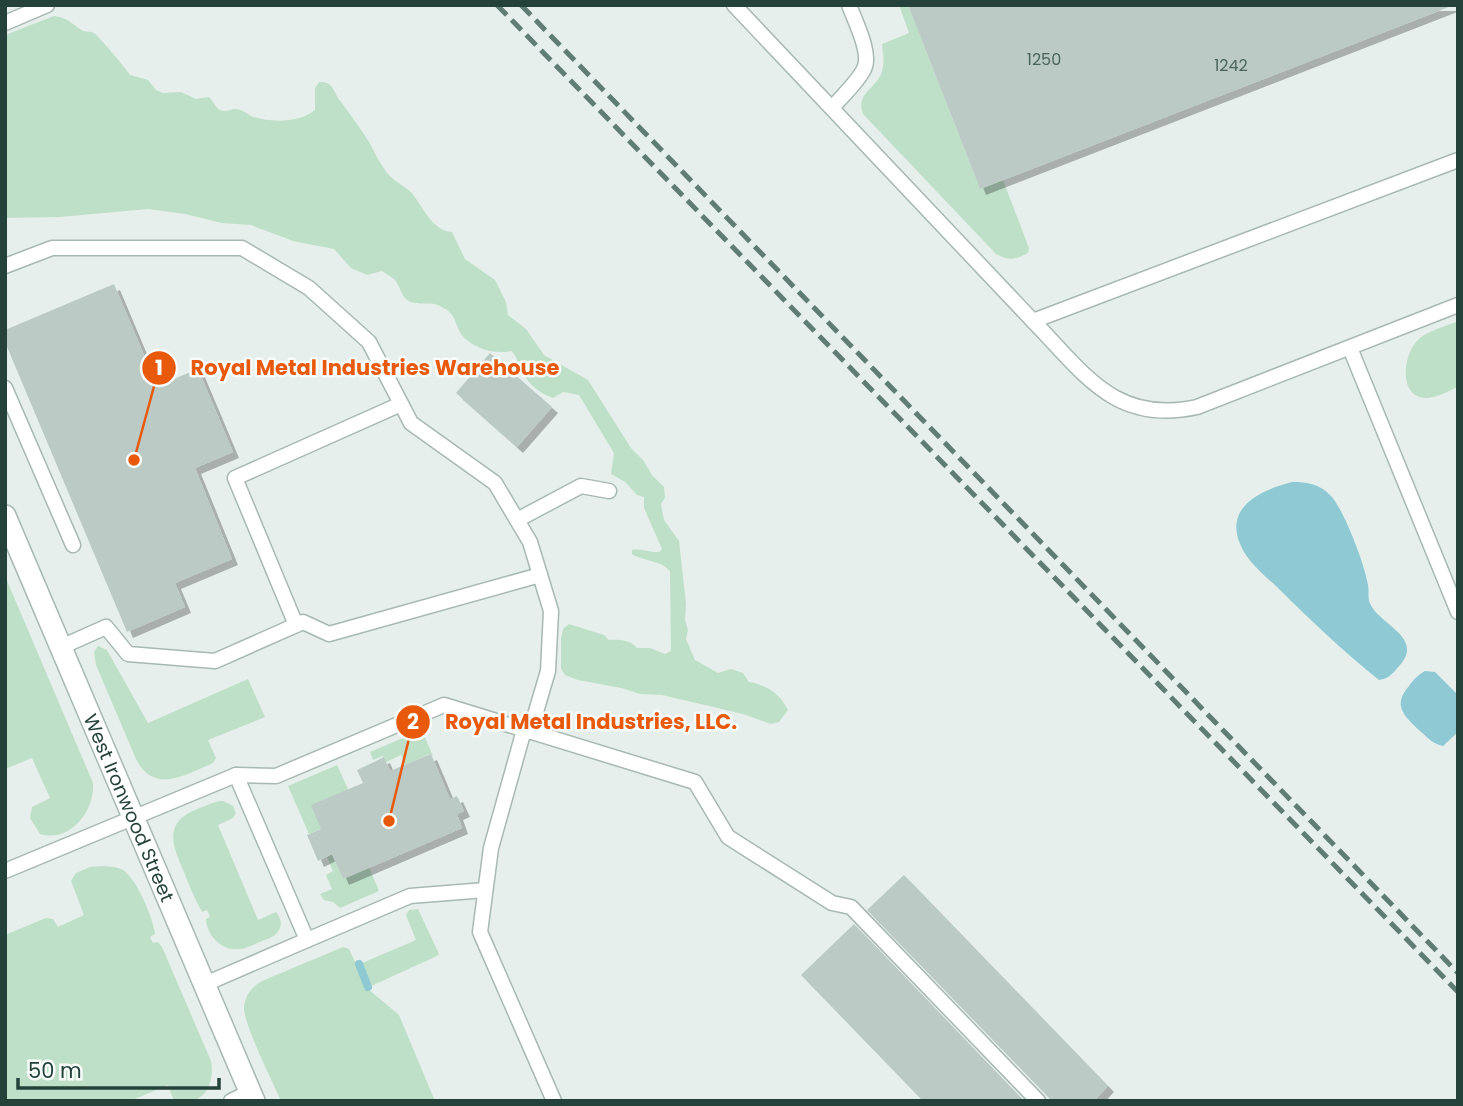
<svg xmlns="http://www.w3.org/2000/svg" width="1463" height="1106" viewBox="0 0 1463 1106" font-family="Poppins,sans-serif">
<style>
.green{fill:#bfe0c8}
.water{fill:#8ec9d4}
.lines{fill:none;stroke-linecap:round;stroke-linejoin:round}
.stream{stroke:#8ec9d4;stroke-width:8}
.building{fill:#bbcac4;filter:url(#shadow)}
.service-casing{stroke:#a8b8b2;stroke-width:17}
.minor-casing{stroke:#a8b8b2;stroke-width:24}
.service{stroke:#fff;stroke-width:14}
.minor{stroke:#fff;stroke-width:21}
.rail{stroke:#5f7d75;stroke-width:5;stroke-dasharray:14 7;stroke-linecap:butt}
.labels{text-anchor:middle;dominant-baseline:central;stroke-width:5;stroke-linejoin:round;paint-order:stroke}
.number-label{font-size:16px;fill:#4a645c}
.street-label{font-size:19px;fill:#24423a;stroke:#f7fbf9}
.leader{fill:none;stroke:#e8590c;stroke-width:2.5}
.callout-dot{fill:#e8590c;stroke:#f7fbf9;stroke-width:2.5}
.mark-label{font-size:21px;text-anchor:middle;font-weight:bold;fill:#fff}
.callout-label{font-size:21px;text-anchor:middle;font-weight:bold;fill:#e8590c;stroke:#f7fbf9;stroke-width:5;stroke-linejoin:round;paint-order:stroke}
</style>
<defs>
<filter id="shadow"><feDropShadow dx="6" dy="6" stdDeviation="0" flood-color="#0004"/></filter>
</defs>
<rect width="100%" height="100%" fill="#e6efeb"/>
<g class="green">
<path d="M899 5H908L980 189 1003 180 1029 248 1028 253C1015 260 1008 261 996 254L863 114C856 93 874 90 881 74 885 64 883 54 882 44L909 33Z"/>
<path d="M54 16C67 17 72 24 83 31 86 32 91 31 94 33 97 34 128 71 130 75L148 80 156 90 163 93 181 92 196 99 209 97C213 101 216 108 220 110 226 113 230 109 236 109 243 110 246 113 251 116 269 123 300 123 315 110V88L319 82C334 81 333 92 341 102 351 115 360 128 369 142 375 153 381 166 389 175 396 183 408 187 414 196 424 209 433 231 452 232L465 259 495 280 506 302 508 315 526 329 544 355 588 380 631 448 643 460 652 475 664 487 665 498 661 504 664 520 679 541 686 604 685 620 688 630 686 639 695 660 718 673 731 669 743 673 749 682C767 685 780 694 788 710L779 722 771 724 743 714 662 695 640 694 621 688 578 680 565 675 561 669V639L563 629 569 624 604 635 609 640C620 639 630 640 637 648H650L665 654 671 651 670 572C663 560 644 562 632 554V550C643 548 649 553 659 552L662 549 644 508V497L637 495 625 482 611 474 614 453 579 395 563 392 553 398C538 393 525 381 519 366 516 359 517 356 511 351 495 355 471 348 461 334 453 320 457 314 438 305 428 301 416 307 406 299 401 295 400 286 395 280 392 277 386 274 382 271L367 275 351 268 334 249 293 241 251 225 222 223 185 214 148 209 60 217 5 218V35Z"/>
<path d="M1458 321V387C1448 391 1437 398 1426 398 1398 397 1403 354 1418 340 1428 330 1445 327 1458 321Z"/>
<path d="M5 576 93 783C95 810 71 843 40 834L30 818 32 807 50 798 32 758 5 769Z"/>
<path d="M98 646 107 650 148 723 248 679 265 717 208 740 216 758 213 763C185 775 154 795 136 759L96 665 94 652Z"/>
<polygon points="419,731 423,733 433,756 430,754 405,765 401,755 386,762 383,756 373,760 370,752"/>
<polygon points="337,765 348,789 321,829 309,834 288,786"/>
<path d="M223 801 233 806 236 813 233 818 218 825 258 920 276 912C281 918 283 926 277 933 274 937 267 939 262 941 256 943 248 948 241 949 222 952 207 936 206 919L210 917 207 910 202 912C195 899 189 886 184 872 172 845 163 823 197 809 206 806 214 801 223 801Z"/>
<polygon points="332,854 343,879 369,867 379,891 340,908 333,902 324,900 320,894 332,889 326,875 333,871 327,857"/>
<path d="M90 867C100 866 114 865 123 870 137 879 153 918 155 934L150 937 153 943 158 942 162 947 211 1061C214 1076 210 1096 192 1101 187 1102 180 1101 174 1101L168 1085 130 1101H5V935L46 918 53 919 58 927 84 915 71 881 76 873Z"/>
<polygon points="418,909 439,954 437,956 369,987 360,964 416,940 406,915 409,910"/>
<path d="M343 947 349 949 367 988 399 1015 435 1101H281C273 1083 243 1023 244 1007 245 995 252 987 262 981Z"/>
</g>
<g class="water">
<path d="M1292 482C1307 482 1320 484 1331 496 1344 510 1365 565 1368 585 1369 590 1368 596 1369 601 1376 624 1425 636 1400 665 1394 672 1389 679 1379 680 1343 651 1309 619 1276 586 1264 575 1247 561 1241 546 1223 507 1261 490 1292 482Z"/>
<path d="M1425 671 1435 672 1458 695V732L1443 746C1433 744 1428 738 1420 731 1404 716 1392 705 1409 686 1414 679 1418 675 1425 671Z"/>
</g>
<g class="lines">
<polyline class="stream" points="359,964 368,987"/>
</g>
<g class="building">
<polygon points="908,5 1454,5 980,189"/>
<polygon points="114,284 157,386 198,369 233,452 195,468 232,559 175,583 185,607 127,632 5,342 5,330"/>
<polygon points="490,353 552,407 517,447 456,393"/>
<polygon points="431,754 450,799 457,796 464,811 457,814 462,828 343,879 332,854 318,861 307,835 321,829 311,805 363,783 357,770 374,762 384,757 390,771"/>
<polygon points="904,875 1108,1086 1094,1101 1052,1101 867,910"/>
<polygon points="854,924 1024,1101 923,1101 801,975"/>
</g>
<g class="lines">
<defs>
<g id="service">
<polyline points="734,5 1033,321 1458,160"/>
<polyline points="5,23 47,5"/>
<path d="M832 108C842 96 857 83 864 69 872 54 855 21 849 5"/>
<polyline points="5,266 52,248 242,248 309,288 369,342 411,423 495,483 530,542 551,611 548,671 530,732"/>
<path d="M1033 321C1084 373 1115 425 1197 407L1458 305"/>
<polyline points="1350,348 1458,612"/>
<polyline points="5,388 73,545"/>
<polyline points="517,520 581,486 609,491"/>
<polyline points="296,625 235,478 401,404"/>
<polyline points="61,647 106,627 128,654 215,661 303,622 329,634 540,575"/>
<polyline points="524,730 491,848 480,932 554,1101"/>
<polyline points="236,775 307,940 410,896 485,890"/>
<polyline points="5,871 236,775 276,776 444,705 695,782 728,837 832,903 851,907 1038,1101"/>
<polyline points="205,984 307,940"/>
<polyline points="231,1101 250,1092"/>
</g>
<g id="minor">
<path id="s1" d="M5 516 254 1101"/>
</g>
</defs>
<use href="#service" class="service-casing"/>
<use href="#minor" class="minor-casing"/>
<use href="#service" class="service"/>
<use href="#minor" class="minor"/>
<g class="rail">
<polyline points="497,5 1458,992"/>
<polyline points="521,5 1458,973"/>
</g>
</g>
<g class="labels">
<g class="number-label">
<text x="1044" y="59">1250</text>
<text x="1231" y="65">1242</text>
</g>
<g class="street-label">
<text stroke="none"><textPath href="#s1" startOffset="317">West Ironwood Street</textPath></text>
</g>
</g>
<path class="leader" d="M134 460L159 368M389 821L413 722"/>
<g class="callout-dot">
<circle cx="134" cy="460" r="7"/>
<circle cx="389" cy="821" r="7"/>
<circle cx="159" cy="368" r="18"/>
<circle cx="413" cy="722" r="18"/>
</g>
<g class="mark-label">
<text x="159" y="375">1</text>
<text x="413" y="729">2</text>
</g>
<g class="callout-label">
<text x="375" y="375">Royal Metal Industries Warehouse</text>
<text x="591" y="729">Royal Metal Industries, LLC.</text>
</g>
<rect width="1463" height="1106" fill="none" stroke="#24423a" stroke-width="14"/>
<path d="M18 1078v10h201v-10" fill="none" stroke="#24423a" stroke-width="3.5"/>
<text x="28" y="1078" font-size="21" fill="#24423a" stroke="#f7fbf9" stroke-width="5" paint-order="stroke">50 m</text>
</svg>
